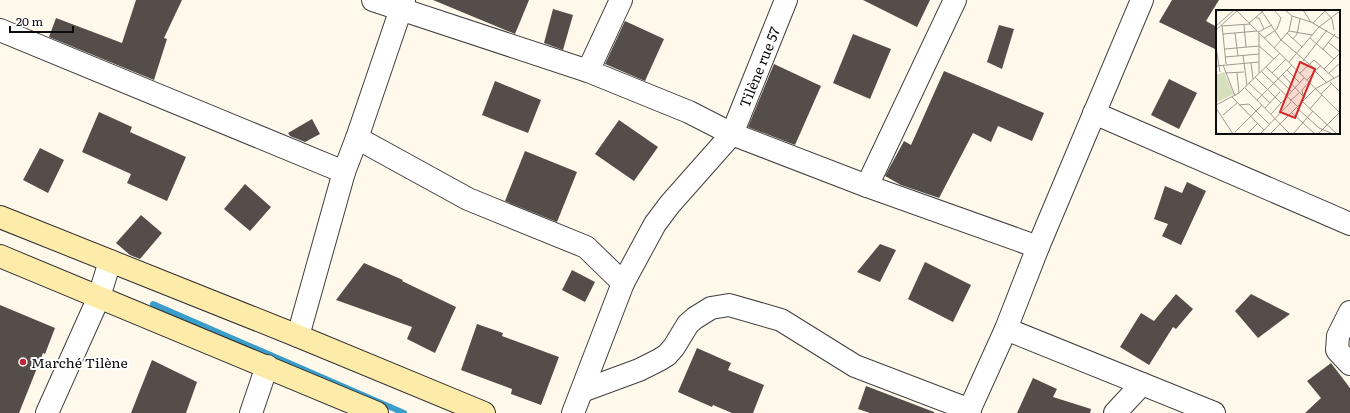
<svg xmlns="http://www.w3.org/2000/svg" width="1350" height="413" viewBox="0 0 1350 413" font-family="Literata,serif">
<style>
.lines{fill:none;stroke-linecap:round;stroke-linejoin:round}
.stream{stroke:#3b9dca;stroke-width:6}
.building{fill:#554d49}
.street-casing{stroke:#3f3f3f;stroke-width:24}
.secondary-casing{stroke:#2e2e2e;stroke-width:24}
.street{stroke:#fff;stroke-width:22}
.secondary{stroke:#fdeca9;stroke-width:22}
.poi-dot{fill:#b9283b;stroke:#fff;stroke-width:1.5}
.labels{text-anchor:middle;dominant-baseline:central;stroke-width:4;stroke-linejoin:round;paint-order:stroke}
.street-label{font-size:14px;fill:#0c0c0c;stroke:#fff}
.poi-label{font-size:14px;fill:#0c0c0c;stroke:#fff;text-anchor:start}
.inset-road{fill:none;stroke:#9e9a92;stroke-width:1}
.view{fill:#d62828;fill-opacity:0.15;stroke:#d62828;stroke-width:2}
.inset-edge{fill:none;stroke:#0c0c0c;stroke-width:2}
</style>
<rect width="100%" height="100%" fill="#fff9ec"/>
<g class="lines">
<polyline class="stream" points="153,304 404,413"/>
</g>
<g class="building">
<polygon points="136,0 182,0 164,38 167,39 154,80 49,37 56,18 122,43"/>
<polygon points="433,0 529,0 515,34"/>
<polygon points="863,0 930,0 917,27"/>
<polygon points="1172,0 1219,0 1206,21 1217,27 1217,50 1159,22"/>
<polygon points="553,9 573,15 563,50 544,43"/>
<polygon points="625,21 664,39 645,81 605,64"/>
<polygon points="999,25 1014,29 1002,69 987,62"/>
<polygon points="853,34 891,49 870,99 833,83"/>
<polygon points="774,64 821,86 795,145 748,127"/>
<polygon points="944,71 1044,113 1032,141 998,126 991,142 973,133 939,198 901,185 885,176 904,141 911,145"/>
<polygon points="1169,79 1197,93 1179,129 1151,115"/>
<polygon points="495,81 541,100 528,133 482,115"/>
<polygon points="99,112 132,127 130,132 186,157 167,201 127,183 131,174 82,152"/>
<polygon points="312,119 320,134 305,142 290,136 288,133"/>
<polygon points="619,120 658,147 634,181 595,154"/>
<polygon points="40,148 64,160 48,193 23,180"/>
<polygon points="525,151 577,172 557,222 505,201"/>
<polygon points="1187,182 1206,191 1181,245 1162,236 1168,224 1154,219 1165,186 1182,193"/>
<polygon points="245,184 271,207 250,231 224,209"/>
<polygon points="141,215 162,233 140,259 130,255 116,243"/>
<polygon points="880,244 896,250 880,282 857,272"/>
<polygon points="925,262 971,285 953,322 908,299"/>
<polygon points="364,263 403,280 402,281 456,307 435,353 407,339 412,327 336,300"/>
<polygon points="572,270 595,282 585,302 562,290"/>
<polygon points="1176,294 1193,309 1176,329 1173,327 1149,365 1120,347 1141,313 1154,321"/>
<polygon points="1251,294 1290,314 1258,338 1235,311"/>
<polygon points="0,305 55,328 45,354 43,353 19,413 0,413"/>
<polygon points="477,324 503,333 502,336 559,357 541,405 511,394 512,389 461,370"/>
<polygon points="697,348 731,363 728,370 764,385 753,413 732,413 713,405 712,407 678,392"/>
<polygon points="152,360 197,382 186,413 131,413"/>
<polygon points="1331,363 1350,388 1350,413 1305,413 1321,398 1307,381"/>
<polygon points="1033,378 1057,389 1053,397 1091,409 1090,413 1017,413"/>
<polygon points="866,386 934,412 934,413 870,413 858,409"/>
</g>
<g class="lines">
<defs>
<g id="street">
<polyline points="373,0 588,71 689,112 732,134 867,186 1038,247"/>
<polyline points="0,30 344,172"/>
<polyline points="588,71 621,0"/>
<polyline points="1094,113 1350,224"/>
<polyline points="357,138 468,199 586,247 623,283"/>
<polyline points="867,186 955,0"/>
<polyline points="1350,312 1338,336 1337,350 1350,364"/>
<polyline points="1006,329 1214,413"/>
<polyline points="298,336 344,172 357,138 404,0"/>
<polyline points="582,391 639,370 659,360 667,355 674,347 688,324 695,318 711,308 729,305 781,320 855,366 970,410"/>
<polyline points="47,413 99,297 110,261"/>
<polyline points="251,413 267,366"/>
<path id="s1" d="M573 413 623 283 655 224 670 204 732 134 786 0"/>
<polyline points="968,413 1006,329 1038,247 1142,0"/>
<polyline points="1115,413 1142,384"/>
</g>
<g id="secondary">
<polyline points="0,217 298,336 484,413"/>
<polyline points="0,256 377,413"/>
</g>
</defs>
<use href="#street" class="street-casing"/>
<use href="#secondary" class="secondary-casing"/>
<use href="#street" class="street"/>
<use href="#secondary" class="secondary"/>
</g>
<circle class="poi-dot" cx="23" cy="362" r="4"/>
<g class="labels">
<g class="street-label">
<text stroke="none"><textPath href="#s1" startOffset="397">Tilène rue 57</textPath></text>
</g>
<g class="poi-label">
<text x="31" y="362">Marché Tilène</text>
</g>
</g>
<g transform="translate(1216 10)">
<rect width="124" height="124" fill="#fff9ec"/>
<path d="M8 62 18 84 1 92 0 65Z" fill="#d7dfbf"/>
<path class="inset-road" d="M45 0 65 30 100 60M69 0 76 6 95 12 124 29M87 0 95 12M21 1 124 103M109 1 116 9 118 20M40 8H43L48 19M33 13 47 1M97 13 110 0M6 15 10 54M28 15 30 37M0 16 18 0M6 16 34 14M0 20 22 0M73 21 96 25M42 22 56 15M19 23 22 46M71 23 86 37M7 24 41 21M48 28 61 19 65 8 58 0M94 28 118 49M77 29 81 24 84 9M112 32 124 42M0 37 4 62M58 38 73 21 76 6M9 39 43 36 58 49M107 39 119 24M27 45 31 75M9 47 43 44M87 51 111 20M73 52 103 17 124 1M35 53 37 69M7 55 19 86M0 56 43 52M50 57 75 81M108 59 124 43M71 60 84 73M45 61 81 96M99 61 110 72M9 63 28 62M21 63 23 83M43 63V23M56 63 70 49M84 63 98 50 118 68M113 63 124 53M67 65 89 88M39 67 65 93M91 70 105 55M114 72 124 82M33 73 54 93M29 78 74 124M105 84 115 74M87 86 86 80 93 72M16 87 48 120M41 90 76 55M74 91 83 83M87 92 121 124M0 95 23 83 64 43M23 95 33 94 53 114M0 98 17 124M49 98 64 82M81 98 103 118 115 123M94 99 106 85M75 102 99 124M55 104 88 68M7 105 21 93M19 122 46 95M31 124 42 113M44 124 75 92M54 124 99 79 124 65M77 124 97 101M102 124 124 102"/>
<path class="view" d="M84 52 99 59 79 108 64 102Z"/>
<rect width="124" height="124" class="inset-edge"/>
</g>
<path d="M10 26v6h63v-6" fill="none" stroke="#0c0c0c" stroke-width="2"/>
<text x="16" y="26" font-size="12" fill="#0c0c0c" stroke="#ffffff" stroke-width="3" paint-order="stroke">20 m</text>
</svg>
